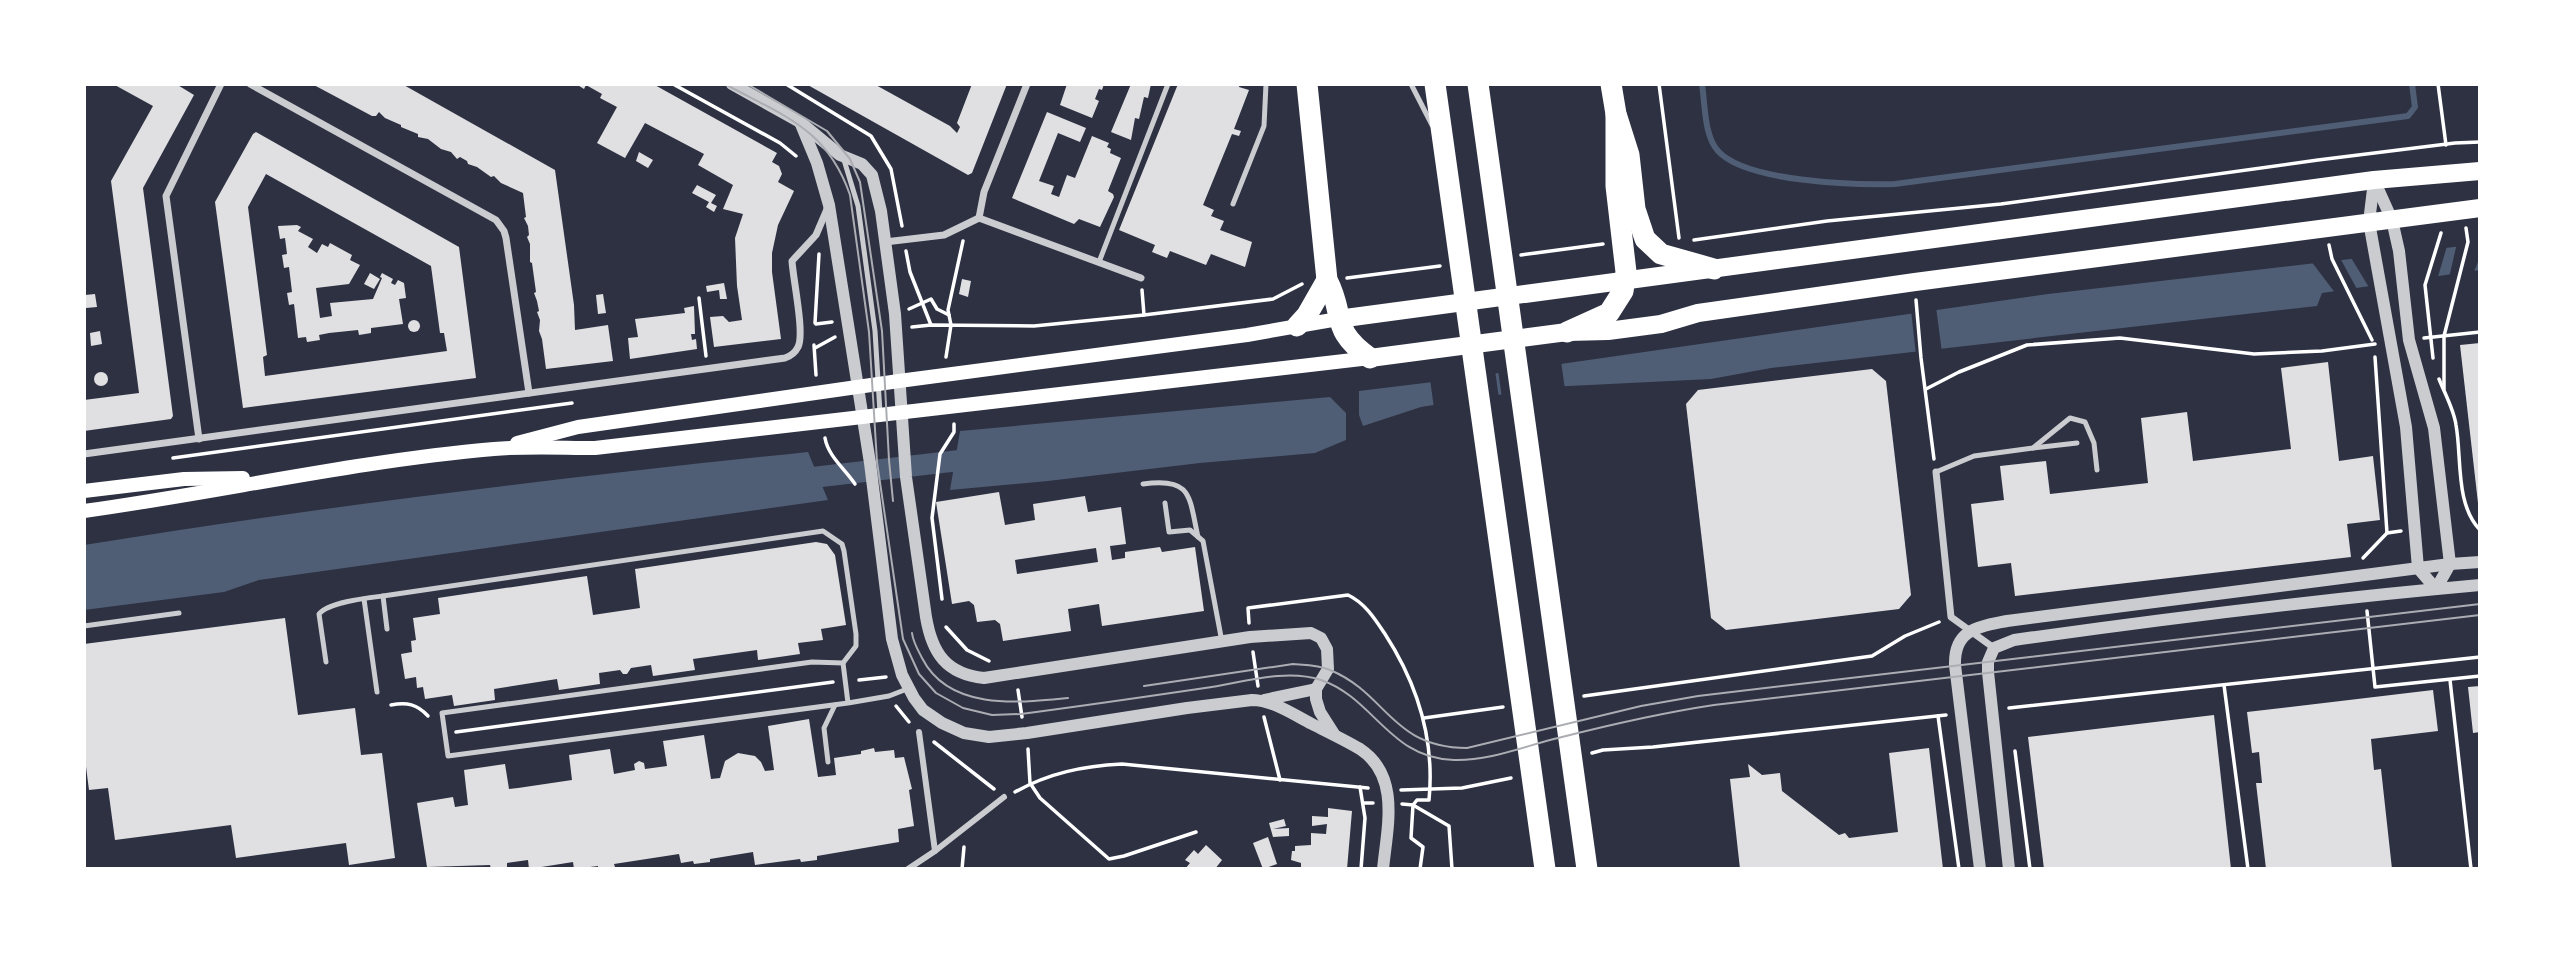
<svg xmlns="http://www.w3.org/2000/svg" width="2564" height="953" viewBox="0 0 2564 953" font-family="Arial,sans-serif">
<style>
.water{fill:#4f5d75}
.pier{fill:#2d3142}
.lines{fill:none;stroke-linecap:round;stroke-linejoin:round}
.stream{stroke:#4f5d75;stroke-width:6}
.canal{stroke:#4f5d75;stroke-width:21}
.building{fill:#e0e0e3;fill-rule:evenodd}
.path{stroke:#fff;stroke-width:3.5}
.service{stroke:#caccd0;stroke-width:5}
.pedestrian{stroke:#caccd0;stroke-width:6}
.minor{stroke:#caccd0;stroke-width:7}
.tertiary{stroke:#caccd0;stroke-width:12}
.secondary{stroke:#fff;stroke-width:14}
.primary{stroke:#fff;stroke-width:18}
.motorway{stroke:#fff;stroke-width:21}
.tram{stroke:#abadb3;stroke-width:2}
</style>
<rect width="100%" height="100%" fill="#2d3142"/>
<g class="water">
<polygon points="2480,244 2480,270 2322,293 2317,306 1771,368 1711,379 1549,387 1421,407 1363,426 1359,415 1359,391 1457,379 2048,294"/>
<polygon points="1330,397 1346,413 1346,440 1315,453 1200,463 1048,481 950,490 960,431"/>
<path d="M808 452 828 500 259 580 224 592 84 610V545C324 506 565 477 808 452Z"/>
</g>
<g class="pier">
<polygon points="2480,241 2480,257 2473,274 2449,278 2457,243"/>
<polygon points="2447,246 2437,280 2370,289 2350,256"/>
<polygon points="2340,258 2358,291 2336,294 2311,261"/>
<polygon points="1936,307 1942,353 1916,355 1911,310"/>
<polygon points="1561,361 1565,390 1502,398 1498,370"/>
<polygon points="1495,370 1499,399 1434,408 1430,379"/>
</g>
<g class="lines">
<path class="stream" d="M1702 84C1705 103 1704 136 1718 151 1746 182 1854 185 1895 184L2408 116 2415 107 2412 84"/>
<polyline class="canal" points="791,480 981,458"/>
</g>
<g class="building">
<polygon points="113,84 176,84 194,95 143,188 173,416 171,419 84,431 84,400 139,393 111,181 153,106"/>
<polygon points="312,84 402,84 555,170 574,305 575,330 608,325 613,361 546,369 542,339 539,331 540,320 537,312 539,311 537,301 534,293 536,292 532,263 530,262 530,244 527,237 529,235 528,226 524,218 526,217 523,193 501,183 494,176 491,177 477,167 468,164 467,161 460,157 457,159 451,152 441,149 428,139 418,137 418,134 401,127 401,125 385,118 379,112 376,116 372,116"/>
<polygon points="576,84 653,84 777,153 772,162 779,166 782,174 778,182 794,191 778,225 772,253 772,272 781,339 714,347 710,317 723,316 729,322 742,320 737,286 735,238 743,214 723,209 733,185 698,165 704,154 645,123 625,158 597,143 617,107 600,98 602,94 586,85 584,89"/>
<polygon points="806,84 874,84 950,126 957,133 960,127 957,123 972,84 1007,84 972,173 968,175"/>
<polygon points="1067,84 1104,84 1102,90 1099,89 1095,99 1099,101 1092,118 1060,105"/>
<polygon points="1131,84 1151,84 1148,98 1144,97 1139,119 1135,118 1131,140 1111,132"/>
<polygon points="1178,84 1240,84 1239,87 1249,90 1234,129 1241,131 1239,136 1232,134 1203,205 1214,210 1211,216 1224,221 1220,230 1252,242 1245,267 1211,254 1206,265 1170,251 1167,258 1152,252 1155,245 1119,230"/>
<polygon points="1047,112 1086,128 1080,142 1058,133 1039,181 1054,186 1051,194 1059,197 1067,175 1075,178 1092,136 1109,143 1107,147 1111,149 1110,153 1121,158 1108,191 1113,194 1114,197 1100,227 1079,219 1074,224 1012,198"/>
<path d="M256 132 459 247 476 378 243 408 215 202 253 134ZM266 174 431 266 440 333H444L447 351 265 376 263 357 267 355 248 207Z"/>
<polygon points="639,152 653,160 648,168 636,161"/>
<polygon points="697,185 716,195 711,203 717,206 714,212 706,207 709,202 692,193"/>
<polygon points="297,225 301,227 298,231 313,239 308,247 317,253 322,244 328,247 330,243 352,255 350,260 360,265 349,284 316,288 320,318 332,316 330,303 373,299 382,278 380,277 382,273 393,279 391,283 395,285 398,280 404,283 406,298 399,299 403,324 371,328 371,333 359,335 358,330 329,333 319,335 320,340 307,342 306,337 298,338 294,304 289,305 287,293 292,292 289,267 284,268 282,255 287,254 285,238 280,239 278,226"/>
<polygon points="370,273 380,279 374,289 364,284"/>
<polygon points="962,279 971,281 968,297 959,294"/>
<polygon points="724,283 727,299 720,299 719,290 707,292 706,286"/>
<polygon points="95,294 97,307 86,308 85,295"/>
<polygon points="603,294 606,313 598,314 596,295"/>
<polygon points="694,306 695,334 691,334 692,340 696,339 697,349 630,359 628,338 638,337 635,319 685,313 684,308"/>
<circle cx="414" cy="326" r="6"/>
<polygon points="100,331 102,344 91,346 90,333"/>
<polygon points="2480,343 2480,503 2478,503 2460,345"/>
<polygon points="2328,362 2339,461 2373,456 2380,520 2347,524 2351,557 2015,596 2011,563 1978,567 1971,504 2004,500 2000,466 2046,461 2050,494 2148,483 2141,418 2187,412 2193,461 2291,449 2281,368"/>
<polygon points="1872,369 1886,381 1911,595 1899,609 1726,630 1711,618 1686,404 1698,390"/>
<circle cx="101" cy="379" r="7"/>
<path d="M999 492 1005 525 1035 520 1033 504 1085 496 1088 512 1121 507 1126 544 1110 546 1112 560 1125 558V552L1160 547 1162 552 1195 547 1204 611 1102 626 1099 604 1068 609 1071 631 1003 641 1000 624 995 620 977 622 974 605 969 601 952 604 936 502ZM1096 548 1098 562 1017 574 1015 560Z"/>
<polygon points="816,542 827,544 835,555 846,625 821,629 823,640 798,643 800,654 758,660 757,650 693,659 695,670 653,676 651,665 631,668 627,674 623,674 620,670 599,673 600,684 559,690 557,679 494,689 495,700 454,706 452,695 425,699 423,687 417,688 416,677 405,679 401,654 412,652 411,641 416,640 413,618 440,614 438,598 587,576 593,615 640,608 635,569"/>
<polygon points="285,618 298,715 355,708 361,755 382,753 395,858 349,865 346,843 236,858 231,825 115,840 108,788 89,790 84,751 84,644"/>
<polygon points="2480,686 2480,732 2473,733 2468,687"/>
<polygon points="2433,690 2438,731 2371,739 2374,770 2381,769 2392,869 2266,869 2256,783 2262,783 2259,752 2252,753 2247,712"/>
<polygon points="2214,715 2231,869 2044,869 2028,737"/>
<polygon points="809,719 818,777 836,775 834,758 861,754 861,751 874,748 875,752 894,750 895,758 904,757 912,789 909,790 914,826 898,829 899,842 817,856 817,860 801,862 800,859 755,865 753,852 710,859 710,862 694,864 693,861 681,863 679,854 614,864 615,867 606,869 598,869 598,866 574,869 573,862 529,869 528,860 507,863 507,867 491,869 490,865 427,867 417,803 453,797 455,807 468,805 464,770 505,764 509,789 518,788 572,780 569,755 610,749 614,774 635,770 634,764 639,761 644,763 645,769 667,766 663,741 704,735 711,779 720,778 725,761 738,753 755,756 761,762 765,771 774,770 768,726"/>
<polygon points="1929,748 1943,869 1740,869 1730,779 1750,777 1748,764 1762,775 1780,773 1782,791 1839,835 1845,833 1849,838 1898,832 1889,753"/>
<polygon points="1328,808 1352,811 1347,869 1301,869 1301,863 1291,860 1292,851 1295,851 1295,846 1311,845 1311,833 1326,834 1327,824 1312,826 1312,816 1328,817"/>
<polygon points="1284,819 1286,826 1273,829 1289,828 1289,836 1273,837 1269,823"/>
<polygon points="1268,837 1277,864 1263,869 1253,843"/>
<polygon points="1206,845 1222,860 1215,869 1185,869 1190,863 1185,860 1194,850 1198,854"/>
</g>
<g class="lines">
<g class="path">
<polyline points="673,84 780,143 796,156"/>
<polyline points="786,84 871,136 891,169 902,226"/>
<polyline points="1659,84 1679,238"/>
<polyline points="2438,84 2446,145"/>
<polyline points="1694,240 1827,221 2001,204 2318,160 2455,143 2480,142"/>
<polyline points="2329,245 2332,259 2372,340"/>
<polyline points="906,251 910,272 931,325"/>
<polyline points="1521,255 1603,244"/>
<polyline points="1347,278 1440,266"/>
<polyline points="1142,290 1144,315"/>
<polyline points="699,298 706,356"/>
<polyline points="1916,300 1921,358 1934,459"/>
<polyline points="909,309 931,299 937,309 949,315"/>
<polyline points="815,323 819,254"/>
<polyline points="816,324 832,322"/>
<polyline points="912,327 931,325 1034,326 1144,315 1273,299 1302,284"/>
<polyline points="2424,338 2480,332"/>
<polyline points="814,345 816,375"/>
<polyline points="815,348 835,337"/>
<polyline points="946,357 951,325 948,310 963,241"/>
<polyline points="2375,357 2387,533"/>
<polyline points="2433,358 2425,285 2441,233"/>
<path d="M2439 379C2445 394 2454 410 2456 425 2462 458 2455 504 2480 530"/>
<polyline points="1926,389 1959,372 2027,345 2120,338 2254,354 2322,351 2375,344"/>
<polyline points="2444,389 2444,336 2468,242 2466,228"/>
<path d="M825 438C828 456 845 469 855 484"/>
<polyline points="173,458 572,403"/>
<polyline points="2363,558 2387,533 2401,531"/>
<polyline points="942,599 932,518 940,454 954,432 954,424"/>
<polyline points="2367,611 2375,687 2480,676"/>
<path d="M1249 623 1248 608 1348 595C1365 603 1375 619 1385 634 1418 685 1435 739 1429 800H1417L1413 805 1411 838 1423 847 1420 869"/>
<polyline points="946,627 967,650 989,661"/>
<polyline points="1253,652 1258,686"/>
<polyline points="859,680 886,677"/>
<polyline points="2450,680 2471,869"/>
<polyline points="2224,685 2248,869"/>
<polyline points="1018,690 1022,717"/>
<polyline points="1584,696 1872,656 1905,636 1939,622"/>
<path d="M391 705C407 702 417 704 428 716"/>
<polyline points="896,706 909,722"/>
<polyline points="2009,708 2480,657"/>
<polyline points="1938,716 1959,869"/>
<polyline points="1264,717 1280,780"/>
<polyline points="1424,718 1503,707"/>
<polyline points="456,732 833,682"/>
<polyline points="934,742 994,789"/>
<polyline points="1028,749 1030,783 1040,798 1109,859 1124,856 1196,832"/>
<polyline points="2015,751 2030,869"/>
<polyline points="1592,753 1603,750 1653,747 1946,715"/>
<polyline points="1360,787 1365,818 1361,869"/>
<polyline points="1401,790 1462,788 1511,778"/>
<path d="M1015 792C1049 773 1083 766 1122 764L1368 788"/>
<polyline points="1364,803 1373,803"/>
<polyline points="1402,804 1413,805 1449,826 1452,869"/>
<polyline points="962,869 964,847"/>
</g>
<g class="service">
<polyline points="1411,84 1432,125"/>
<polyline points="844,160 858,206 875,331 880,413"/>
<polyline points="1233,204 1264,126 1266,84"/>
<polyline points="1099,262 1168,84"/>
<polyline points="2033,448 2077,443"/>
<polyline points="1936,472 1974,456 2033,448 2070,418 2085,422 2094,443 2097,470"/>
<path d="M1143 484C1192 477 1189 496 1198 537"/>
<polyline points="1165,503 1169,532 1190,530 1203,541 1222,642"/>
<polyline points="383,596 387,629"/>
<polyline points="364,599 377,692"/>
<polyline points="84,626 179,613"/>
<path d="M326 662 319 614C329 602 367 598 383 596L823 531 842 544 844 551 856 634V646L843 663"/>
<polyline points="848,703 843,663 812,662 442,713 448,756 848,703 889,696 907,689"/>
<polyline points="828,762 824,728 835,705"/>
</g>
<g class="pedestrian">
<polyline points="919,732 935,851"/>
<polyline points="908,869 935,851 1004,797"/>
</g>
<g class="minor">
<polyline points="250,84 496,220 504,231 506,238 529,393"/>
<polyline points="979,218 984,192 1027,84"/>
<polyline points="885,242 944,235 979,218 1141,278"/>
<polyline points="199,439 166,196 221,84"/>
<path d="M84 454 785 358C791 356 795 353 798 347 805 334 793 279 792 261L816 235 828 207"/>
<polyline points="1936,472 1951,617 1994,648"/>
</g>
<g class="tertiary">
<path d="M732 84 800 122 840 155 862 164 872 175 881 211 895 314 906 477 926 617C932 653 946 674 984 678L1250 637 1311 633 1321 638 1327 649 1328 669 1316 689V699L1320 712 1334 734"/>
<path d="M800 122 817 163 829 205 870 463 892 639 902 675 914 698 923 710 942 723 964 733 989 737 1027 733 1187 708 1252 700C1273 700 1294 715 1312 724 1328 732 1345 740 1360 749 1401 776 1387 828 1383 869"/>
<polyline points="2374,180 2392,220 2399,251 2409,340 2434,428 2450,564 2436,589"/>
<polyline points="2374,181 2369,222 2406,427 2418,568 2436,589"/>
<polyline points="1264,700 1316,689"/>
<path d="M1980 869 1955 665C1954 629 1978 627 2007 621L2450 564 2480 562"/>
<path d="M2009 869 1988 672V662L1994 648 2014 640C2169 618 2324 599 2480 585"/>
</g>
<g class="secondary">
<polyline points="517,443 578,427 899,381 1247,335 1338,319"/>
<polyline points="84,491 184,479 243,478"/>
<path d="M84 511C221 492 356 461 494 449 528 446 562 448 595 448L1370 358"/>
</g>
<g class="primary">
<polyline points="1338,319 2374,180 2480,171"/>
<polyline points="1370,358 1567,332 1608,331 1661,324 1698,313 1915,282 2480,208"/>
</g>
<g class="motorway">
<path d="M1307 84 1327 280C1346 316 1329 329 1370 358"/>
<polyline points="1435,84 1545,869"/>
<polyline points="1478,84 1587,869"/>
<polyline points="1611,84 1616,114 1629,155 1635,209 1645,239 1661,254 1714,269"/>
<polyline points="1297,326 1307,315 1327,280"/>
<polyline points="1567,332 1609,313 1623,291 1626,272 1616,186 1616,114"/>
</g>
<g class="tram">
<path d="M725 84C783 116 827 128 850 195L869 332 877 462 903 639 919 674 936 693 963 708 992 715 1021 714C1082 706 1144 697 1205 688 1241 683 1285 668 1321 680 1374 698 1390 759 1454 760 1489 761 1525 746 1558 738 1609 725 1661 713 1714 705L2480 615"/>
<polyline points="747,84 827,131 850,159 860,182 882,331 889,460 893,501"/>
<path d="M912 633C913 642 918 650 922 658 949 711 1018 703 1068 698"/>
<path d="M1144 686 1293 664C1306 665 1319 665 1330 670 1388 694 1390 747 1467 748L1641 706 1698 696 2480 604"/>
</g>
</g>
<rect width="2564" height="953" fill="none" stroke="#ffffff" stroke-width="172"/>
</svg>
